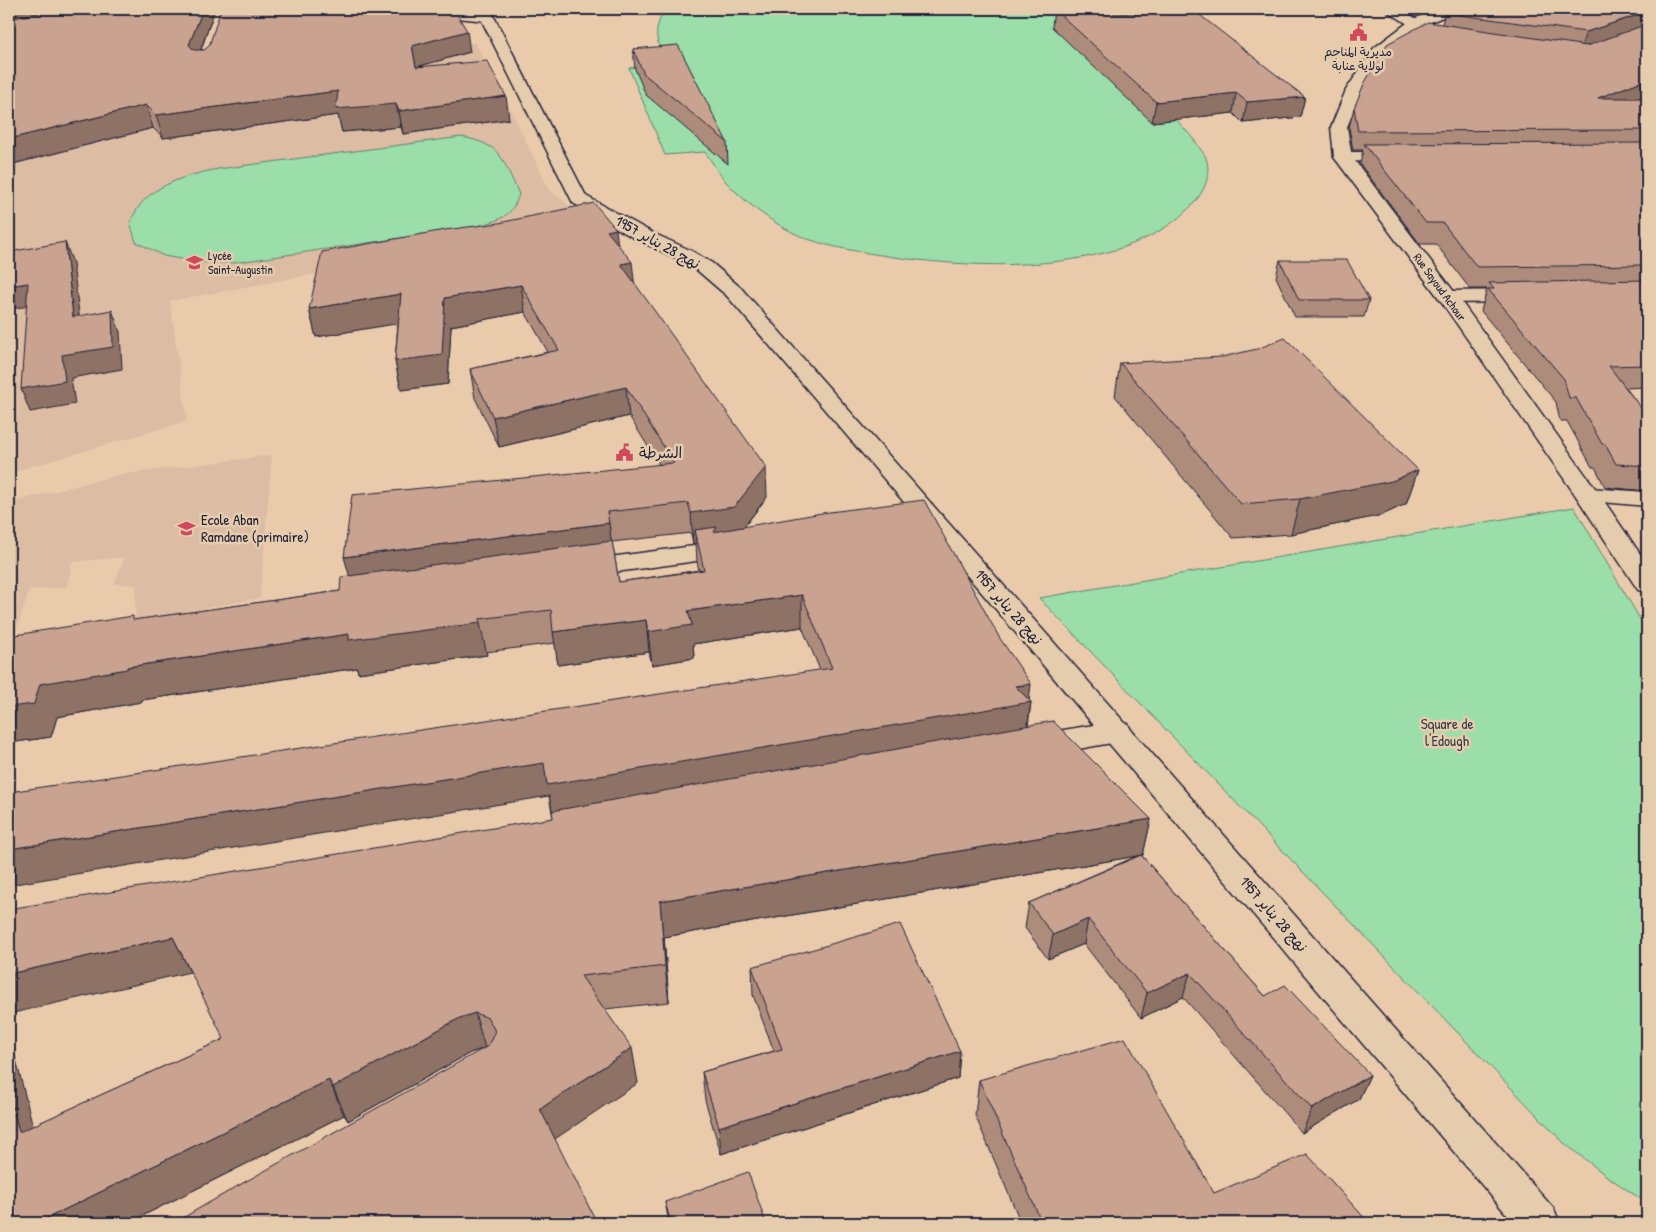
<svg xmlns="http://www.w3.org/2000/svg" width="1656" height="1232" viewBox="0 0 1656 1232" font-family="'Patrick Hand','Playpen Sans Arabic',sans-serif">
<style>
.built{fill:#dcbca2}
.green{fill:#9bdea9;stroke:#5e8072}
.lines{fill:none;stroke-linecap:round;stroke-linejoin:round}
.minor-casing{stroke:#22223b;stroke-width:3}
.tertiary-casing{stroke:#22223b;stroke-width:3}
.secondary-casing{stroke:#22223b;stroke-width:3}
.minor{fill:#e5ccad;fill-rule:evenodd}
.tertiary{fill:#e5ccad;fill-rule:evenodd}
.secondary{fill:#e5ccad;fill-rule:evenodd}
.wall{fill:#ae8c7c;stroke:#22223b;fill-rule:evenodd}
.shaded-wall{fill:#8d7265;stroke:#22223b}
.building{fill:#caa390;stroke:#22223b}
.labels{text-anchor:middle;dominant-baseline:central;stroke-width:5;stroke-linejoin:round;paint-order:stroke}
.far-poi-label{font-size:12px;fill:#22223b;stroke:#e5ccad}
.far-street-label{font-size:12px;fill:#22223b;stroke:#e5ccad}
.street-label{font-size:15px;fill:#22223b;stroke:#e5ccad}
.poi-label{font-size:15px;fill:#22223b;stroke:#e5ccad;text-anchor:start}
.park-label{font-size:15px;fill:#343e4c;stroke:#e5ccad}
</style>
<rect width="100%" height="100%" fill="#e9cbac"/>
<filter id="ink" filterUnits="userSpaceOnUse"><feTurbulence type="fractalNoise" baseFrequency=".02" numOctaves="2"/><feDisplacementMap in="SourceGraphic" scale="10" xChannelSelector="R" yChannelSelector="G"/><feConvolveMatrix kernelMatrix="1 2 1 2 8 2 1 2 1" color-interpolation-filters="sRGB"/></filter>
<g filter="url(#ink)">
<g class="built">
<polygon points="475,43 502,92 549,189 589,223 170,301 187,421 9,473 9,90"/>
<polygon points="272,455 260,598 135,621 136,585 114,584 125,557 72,562 67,587 29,590 15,635 9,636 9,503 118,475"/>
</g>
<g class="green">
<path d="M667 9H1053C1082 33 1109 59 1138 84 1159 103 1180 121 1197 144 1199 148 1204 153 1206 158 1213 178 1201 198 1186 211 1119 276 974 269 887 256 861 252 833 248 808 239 778 228 748 205 726 182 718 173 712 161 705 152L665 155 629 68 667 64C656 44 651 27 667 9Z"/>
<path d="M461 137C503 144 502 159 519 194 512 220 493 222 469 228L232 263 197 262 164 256 136 242 130 222C133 217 136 210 140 205 157 183 192 174 218 169Z"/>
<polygon points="1574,507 1647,631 1647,1203 1608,1177 1564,1143 1039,598"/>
</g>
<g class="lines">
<defs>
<g id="minor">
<polygon points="402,9 448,9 486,13 491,14 493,17 491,20 486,21 409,13 404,12"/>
<polygon points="1384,9 1401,9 1423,23 1421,26 1411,26"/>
<polygon points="1343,152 1398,152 1404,153 1407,157 1404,161 1398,162 1337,161 1334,157 1337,153"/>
<polygon points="1521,290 1528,292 1531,296 1528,300 1521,302 1448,303 1441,301 1438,297 1441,293 1448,291"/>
<polygon points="1588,488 1647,492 1647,506 1579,500 1576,495 1579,490"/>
<polygon points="732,541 741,543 745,549 741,555 579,577 570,575 566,569 570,563 579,561"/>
<polygon points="1117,721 1128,724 1132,732 1128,740 1034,757 1023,754 1019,746 1023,738 1034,735"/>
</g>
<polygon id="tertiary" points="476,9 490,9 586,196 653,233 692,251 712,263 741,288 1554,1209 1560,1223 1514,1223 988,600 727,296 698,271 678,259 639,241 573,203"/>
<polygon id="secondary" points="1438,9 1457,9 1455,12 1421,26 1385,54 1362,90 1347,127 1352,157 1455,293 1600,495 1647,564 1647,592 1638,590 1576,496 1441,301 1334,157 1331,127 1346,90 1374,48 1411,20"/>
</defs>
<use href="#minor" class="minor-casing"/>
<use href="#tertiary" class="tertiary-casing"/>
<use href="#secondary" class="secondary-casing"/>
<use href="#minor" class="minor"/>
<use href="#tertiary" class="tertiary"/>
<use href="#secondary" class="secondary"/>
</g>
<g class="wall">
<polygon points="9,9 215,9 201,50 470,52 416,67 509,119 403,134 401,127 342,132 338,115 163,138 153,128 9,165"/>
<polygon points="1054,9 1115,14 1305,97 1300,117 1243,123 1233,113 1152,122 1052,27"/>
<polygon points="1647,9 1647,95 1639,98 1647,98 1647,387 1626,388 1647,416 1647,491 1605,487 1595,467 1592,467 1567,421 1560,421 1556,402 1481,311 1487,289 1470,289 1436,244 1420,244 1360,164 1363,150 1353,150 1349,127 1354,108 1442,24 1445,13"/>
<polygon points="633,49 727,142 728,164 646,95 635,69"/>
<path d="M618 244 634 282 767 497 744 527 1029 700 1031 702 1028 726 1151 819 1143 855 1142 856 1265 996 1370 1075 1359 1099 1302 1133 1183 997 1141 1018 1084 944 1048 959 1025 928 1029 903 1137 856 664 937 669 1002 605 1009 638 1083 482 1049 470 1053 348 1121 344 1115 128 1223H9L33 1126 224 1039 553 818 549 796 820 670 802 627 693 644 694 658 652 665 649 652 558 665 555 643 486 652 487 655 358 673 357 668 142 700 141 702 57 717 51 737 9 743 135 620 340 591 350 576 659 464 629 416 499 447 475 398 470 369 548 352 525 312 451 326 448 384 401 390 395 361 398 323 316 337 309 309ZM691 533 693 544 696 543 697 562 699 570 619 582 612 542Z"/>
<polygon points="1280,260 1369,300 1364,317 1295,317 1276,277"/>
<polygon points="1120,363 1418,470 1406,504 1382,515 1291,534 1233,538 1115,396"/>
<polygon points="1647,502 1647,512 1645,508"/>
<polygon points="752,967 960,1051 958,1078 721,1154 705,1100 702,1072 774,1051 753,995"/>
<polygon points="979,1080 1214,1193 1369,1223 1021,1223 975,1115"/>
<polygon points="665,1202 766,1223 669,1223"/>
</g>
<g class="shaded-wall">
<polygon points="9,9 107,9 9,29"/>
<polygon points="203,9 215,9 195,66 189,45"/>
<polygon points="1647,12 1647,25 1580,50 1586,32"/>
<polygon points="467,31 470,52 416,67 412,46"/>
<polygon points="1647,79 1647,95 1591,117 1598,98"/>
<polygon points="338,91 396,104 401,127 342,132 338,115 163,138 156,115"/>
<polygon points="1236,93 1233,113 1152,122 1156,102"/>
<polygon points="506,96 509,119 403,134 399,111"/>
<polygon points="1305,97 1300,117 1243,123 1247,102"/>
<polygon points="146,105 153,128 9,165 9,139"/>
<polygon points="616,229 619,256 607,231"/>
<polygon points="65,242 73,263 82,339 73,317"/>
<polygon points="632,262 635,289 621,264"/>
<polygon points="28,283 37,305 9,309 9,286"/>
<polygon points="521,285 525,312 451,326 448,384 401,390 395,361 445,298"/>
<polygon points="401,294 407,322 316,337 309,309"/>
<polygon points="112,310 120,332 122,369 71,378 75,404 30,412 21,389 62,355"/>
<polygon points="626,387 629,416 499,447 493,417"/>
<polygon points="766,467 767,497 735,538 695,530 696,543 693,544 691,513"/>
<polygon points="1418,470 1406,504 1382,515 1291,534 1300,499"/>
<polygon points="609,523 613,554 353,588 344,557"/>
<polygon points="802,595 802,627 693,644 694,658 652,665 648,632 688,611"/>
<polygon points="479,619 487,655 358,673 357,668 142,700 141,702 57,717 51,737 9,743 9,707 40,684 127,667 349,634"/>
<polygon points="646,620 649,652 558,665 553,632"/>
<polygon points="1031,684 1029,702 1031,702 1026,735 554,819 549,796 9,885 9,849"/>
<polygon points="1151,819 1143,855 664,937 669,1002 665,966 660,901"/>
<polygon points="1088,919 1084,944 1048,959 1053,935"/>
<polygon points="173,937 190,972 9,1014 9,974"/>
<polygon points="1190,973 1183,997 1141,1018 1147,993"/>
<polygon points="475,1013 485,1048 470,1053 348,1121 333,1087 460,1018"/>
<polygon points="9,1032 43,1166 19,1132 9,1092"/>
<polygon points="632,1048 638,1083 549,1143 540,1109"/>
<polygon points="960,1051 958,1078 721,1154 719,1127"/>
<polygon points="1370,1075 1359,1099 1302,1133 1312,1109"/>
<polygon points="329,1080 344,1115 128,1223 37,1223"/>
</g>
<g class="building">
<polygon points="58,9 203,9 189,45 194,50 204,50 209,46 221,9 454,9 467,31 412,46 416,67 487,61 506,96 399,111 396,104 336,109 338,91 156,115 146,105 9,139 9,19"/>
<polygon points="1054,9 1109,9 1115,14 1192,9 1305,97 1247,102 1236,93 1156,102"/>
<polygon points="1453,9 1647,9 1647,12 1586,32 1445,13"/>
<polygon points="1428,22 1587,46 1647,24 1647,79 1598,98 1647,98 1647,130 1358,131 1354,108 1364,84 1387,44"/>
<polygon points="678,45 727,142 644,74 633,49"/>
<polygon points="1647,143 1647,265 1477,267 1443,223 1426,223 1364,144"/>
<polygon points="594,203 616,229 607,231 632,262 621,264 766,467 734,507 691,513 688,503 607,512 609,523 344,557 352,495 674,463 626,387 493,417 470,369 559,350 521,285 445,298 442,355 395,361 401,294 309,309 322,252 445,230 499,223"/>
<polygon points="65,242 73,317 112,310 113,347 62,355 65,381 21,389 28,283 9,286 9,252"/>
<polygon points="1280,260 1347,260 1369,300 1299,300"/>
<polygon points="1647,280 1647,365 1609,366 1647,416 1647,466 1616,464 1605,444 1602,444 1576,398 1569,398 1564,379 1488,289 1494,289 1489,283"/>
<polygon points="1285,338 1418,470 1392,481 1300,499 1241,504 1120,363 1222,357 1257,349"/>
<polygon points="924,500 999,637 1031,684 1015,686 1031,702 547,785 544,763 9,849 9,792 832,668 802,595 688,611 692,625 648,632 646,620 553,632 551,610 479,619 480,623 349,640 349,634 127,667 127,669 40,684 34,704 9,707 9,636 133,616 133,620 340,591 341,577 612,541 619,582 704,570 695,530 717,527 714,532 822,513"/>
<polygon points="1053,721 1151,819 660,901 665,966 581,976 632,1048 540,1109 597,1223 174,1223 243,1183 488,1046 495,1031 488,1018 475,1013 460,1018 333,1087 329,1080 37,1223 9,1223 9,1092 19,1132 224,1039 173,937 9,974 9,909 553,818 552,811"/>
<polygon points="1141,855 1265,996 1285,985 1370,1075 1312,1109 1190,973 1147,993 1088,919 1053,935 1029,903"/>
<polygon points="900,924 960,1051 719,1127 702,1072 782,1049 752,967"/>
<polygon points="1125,1038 1214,1193 1307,1154 1369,1223 1042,1223 979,1080"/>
<polygon points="748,1172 766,1223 671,1223 665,1202"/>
</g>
</g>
<defs>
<symbol id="civic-bare" viewBox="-9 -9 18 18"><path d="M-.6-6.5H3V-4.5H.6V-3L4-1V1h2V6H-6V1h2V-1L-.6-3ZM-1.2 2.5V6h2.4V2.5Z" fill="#d1495b" stroke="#e5ccad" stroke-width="2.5" paint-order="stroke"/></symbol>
<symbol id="school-bare" viewBox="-9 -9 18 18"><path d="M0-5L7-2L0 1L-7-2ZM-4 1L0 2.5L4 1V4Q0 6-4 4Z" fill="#d1495b" stroke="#e5ccad" stroke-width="2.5" paint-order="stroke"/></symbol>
</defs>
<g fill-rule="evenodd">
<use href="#civic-bare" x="1346" y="20" width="25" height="25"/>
<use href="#school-bare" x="182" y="250" width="25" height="25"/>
<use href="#civic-bare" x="612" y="440" width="25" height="25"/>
<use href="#school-bare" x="174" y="516" width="25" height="25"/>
</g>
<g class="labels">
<g class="far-poi-label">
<text x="1358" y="51">مديرية المناجم<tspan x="1358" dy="14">لولاية عنابة</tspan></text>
<text x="208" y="255" text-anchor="start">Lycée<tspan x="208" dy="14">Saint-Augustin</tspan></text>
</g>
<g class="far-street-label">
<text transform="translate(1440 287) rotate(54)">Rue Sayoud Achour</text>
</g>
<g class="street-label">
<text transform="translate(658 242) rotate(29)">نهج 28 يناير 1957</text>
<text transform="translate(1009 607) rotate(49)">نهج 28 يناير 1957</text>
<text transform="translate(1274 914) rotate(49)">نهج 28 يناير 1957</text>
</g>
<g class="poi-label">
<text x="639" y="452">الشرطة</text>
<text x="201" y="519">Ecole Aban<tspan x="201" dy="17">Ramdane (primaire)</tspan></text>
</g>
<g class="park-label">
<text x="1447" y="723">Square de<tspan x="1447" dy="17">l'Edough</tspan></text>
</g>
</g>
<rect width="1656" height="1232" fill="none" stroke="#e5ccad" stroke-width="30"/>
<rect x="15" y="15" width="1626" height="1202" fill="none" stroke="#22223b" stroke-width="2" filter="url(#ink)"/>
</svg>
